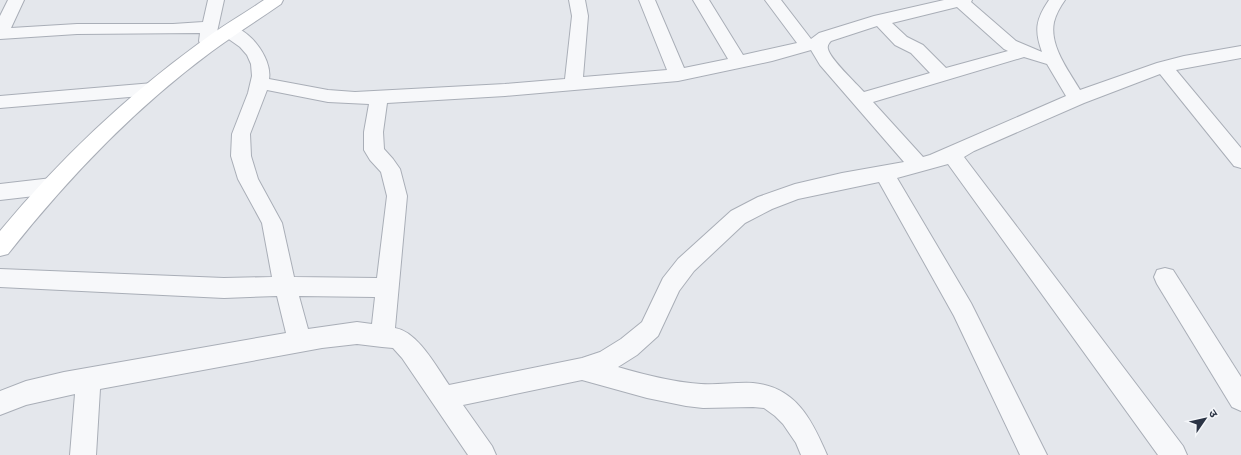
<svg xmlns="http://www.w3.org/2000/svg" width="1241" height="455" viewBox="0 0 1241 455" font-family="'Alegreya Sans','Noto Sans Devanagari',sans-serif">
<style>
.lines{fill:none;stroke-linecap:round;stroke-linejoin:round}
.street-casing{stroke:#a9aeb7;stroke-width:2}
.secondary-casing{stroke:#a9aeb7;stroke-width:2}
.street{fill:#f7f8fa;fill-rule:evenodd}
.secondary{fill:#fff;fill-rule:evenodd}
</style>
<rect width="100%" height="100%" fill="#e4e7ec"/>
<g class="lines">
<defs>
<g id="street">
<polygon points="8,0 24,0 11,28 77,24 173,24 203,22 208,0 224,0 215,41 213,45 207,46 201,45 199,41 200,33 77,34 0,39 0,16"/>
<path d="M569 0H585L588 16 583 77 667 70 639 0H655L684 68 728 59 693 0H709L743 55 797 43 765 0H781L811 39 819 33 874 16 944 0H972L971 2 1016 41 1042 52C1034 30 1036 19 1049 0H1065C1060 7 1056 14 1054 22 1049 46 1069 71 1080 90L1157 63 1184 56 1241 46V58L1176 70 1241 148V168L1234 166 1160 74 1084 103 974 151 964 157 1183 446 1187 455H1158L948 164 897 178 971 303 1047 455H1020L954 316 879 182 798 199 772 209 745 223 694 271 679 291 658 336 637 355 618 367C645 375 673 382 701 384 719 385 736 382 753 383 796 387 812 420 827 455H801L796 443 783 424 775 416 764 408 753 407 703 408 686 406 647 398 582 380 463 405 492 446 496 455H468L402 358 393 348 382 347 357 344 322 348 100 389 96 455H70L75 394 26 405 0 415V391L26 381 64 372 286 333 277 296 224 298 0 287V269L224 278 272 277 262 223 238 179 231 156 232 134 248 93 252 76 251 64 247 55 240 47 223 35 221 31 223 27C245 21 273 58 269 79L328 90 355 92 505 84 565 79 572 16ZM957 7 1004 49 1008 51 946 68 923 45 907 37 892 23ZM877 26 895 45 911 53 930 73 864 92C856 83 830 59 828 49 827 46 829 43 831 41ZM811 50 820 65 904 162 842 173 795 184 758 197 731 211 678 259 663 278 642 322 621 339 600 352 582 358 449 385C436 366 418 332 395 328L407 196 400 169 393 159 384 149 383 132 387 103 505 96 678 81 772 61ZM1024 57 1047 64 1066 96 930 155 923 157 873 102ZM267 90 328 102 369 104 364 132V150L370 160 381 172 387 196 377 278 294 277 282 223 258 179 251 156 250 134ZM299 296 375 297 372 324 357 322 308 329Z"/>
<polygon points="153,83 159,85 162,89 159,93 153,95 0,108 0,96"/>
<polygon points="52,178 59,181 62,186 59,191 52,194 0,200 0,184"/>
<polygon points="1165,268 1173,270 1241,377 1241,411 1232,407 1157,284 1154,277 1157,270"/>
</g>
<path id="secondary" d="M264 0H283L281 4C258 20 234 35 211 52 134 109 68 178 8 254L0 256V231C58 161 124 98 198 44 219 28 242 15 264 0Z"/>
</defs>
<use href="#street" class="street-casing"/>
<use href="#secondary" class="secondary-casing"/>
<use href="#street" class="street"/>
<use href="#secondary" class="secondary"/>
</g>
<g transform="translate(1205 419) rotate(56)" stroke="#f4f6f9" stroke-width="3" paint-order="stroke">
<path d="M0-3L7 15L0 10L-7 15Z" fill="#2b3445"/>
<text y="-6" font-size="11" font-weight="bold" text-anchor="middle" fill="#2b3445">उ</text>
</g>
</svg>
